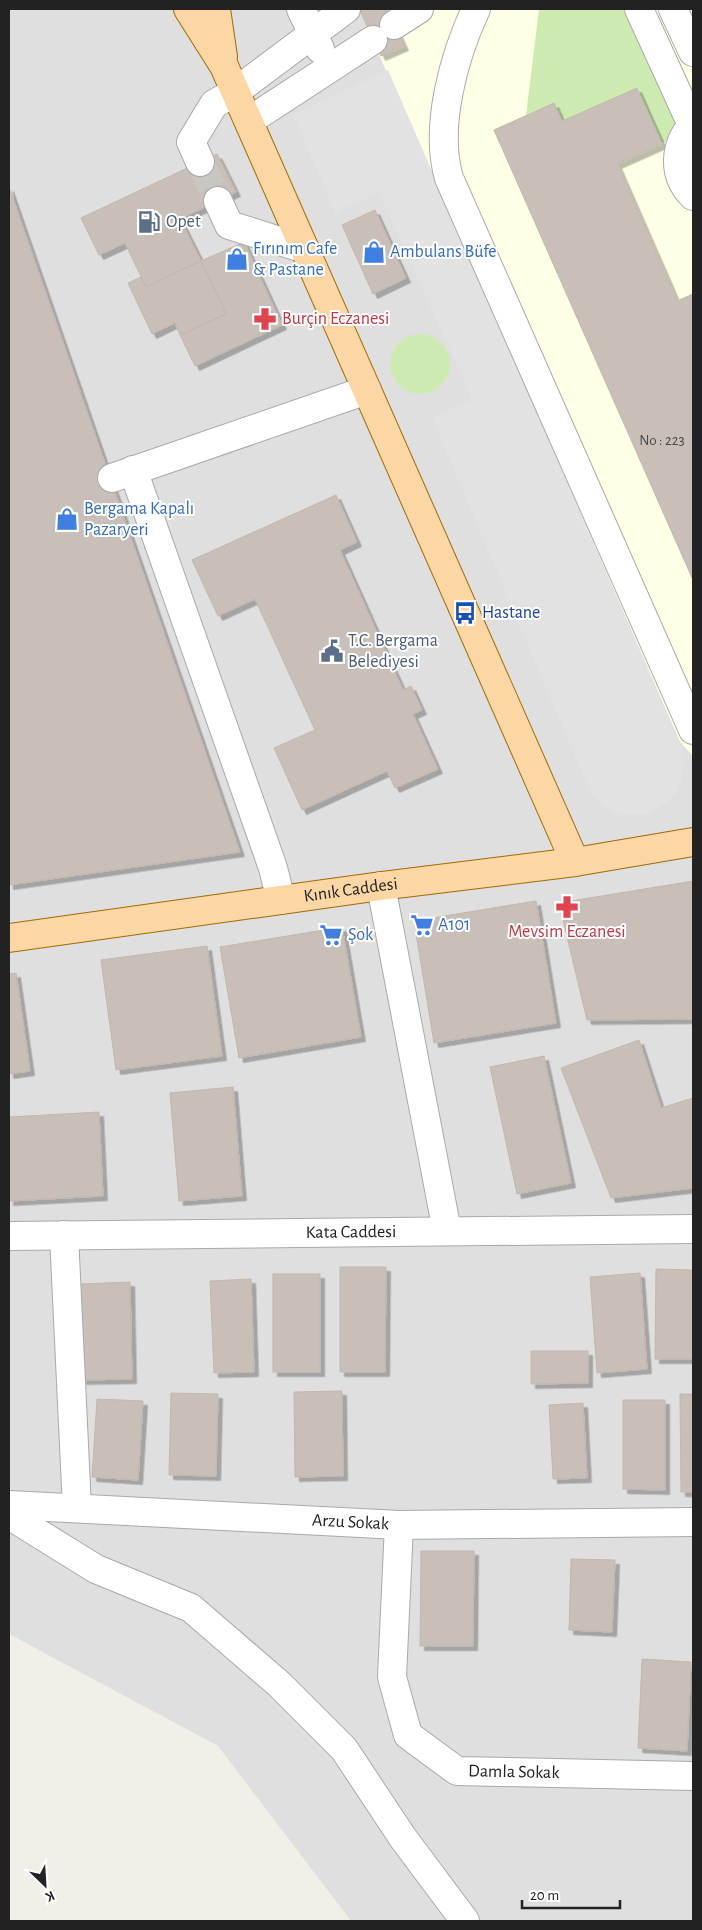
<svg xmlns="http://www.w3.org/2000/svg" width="702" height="1930" viewBox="0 0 702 1930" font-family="'Alegreya Sans',sans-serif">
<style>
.residential{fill:#e0dfdf}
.education{fill:#ffffe5}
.grass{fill:#cdebb0}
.parking{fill:#e2e2e2}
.building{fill:#c7bfb8;stroke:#c4b6ab;filter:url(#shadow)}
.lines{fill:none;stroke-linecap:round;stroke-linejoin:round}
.minor-tunnel{stroke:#c8c6c1;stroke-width:28;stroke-dasharray:28 14;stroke-linecap:butt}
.minor-casing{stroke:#a9a9a9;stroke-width:30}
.major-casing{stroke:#a06b00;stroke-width:30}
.minor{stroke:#fff;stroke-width:28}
.major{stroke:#fcd6a4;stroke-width:28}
.labels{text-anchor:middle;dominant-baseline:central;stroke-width:4;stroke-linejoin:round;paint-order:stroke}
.number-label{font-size:15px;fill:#4b4948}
.service-label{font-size:18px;fill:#4e5e75;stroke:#fff;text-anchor:start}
.shop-label{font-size:18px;fill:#366cbe;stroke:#fff;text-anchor:start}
.health-label{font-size:18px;fill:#be3a42;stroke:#fff;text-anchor:start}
.transit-label{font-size:18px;fill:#164399;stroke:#fff;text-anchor:start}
.street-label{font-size:18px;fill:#222;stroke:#fff}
</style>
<defs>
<filter id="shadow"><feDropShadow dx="4.5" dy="4.5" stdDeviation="0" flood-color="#0004"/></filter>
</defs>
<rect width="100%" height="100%" fill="#f2efe9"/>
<polygon class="residential" points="9,9 693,9 693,1921 351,1921 218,1746 9,1634"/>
<polygon class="education" points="359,9 693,9 693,756 680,742"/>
<g class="grass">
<polygon points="539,9 631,9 681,116 671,137 662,144 637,88 562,121 554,103 526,115"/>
<circle cx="420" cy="364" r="30"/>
</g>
<polygon class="parking" points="388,70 680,742 684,759 683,776 677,791 669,801 650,813 628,815 617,813 599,802 589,790 432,418 472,399 379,192 335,213 293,115"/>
<g class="building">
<polygon points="359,9 387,9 404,46 381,56"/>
<polygon points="637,88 662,144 617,164 677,301 693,294 693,580 494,130 554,103 562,121"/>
<polygon points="217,154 236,192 180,219 201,261 146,287 125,243 99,255 81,218"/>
<polygon points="9,187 240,852 9,885"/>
<polygon points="375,210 406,278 373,294 342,225"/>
<polygon points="244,242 282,325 195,366 180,335 226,314 201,261"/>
<polygon points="201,261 226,314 180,335 175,323 152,334 128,283 141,277 146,287"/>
<polygon points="336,495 357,542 340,550 403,690 411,686 422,710 413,714 438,769 395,788 387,771 302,810 274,748 315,730 255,599 218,616 192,560"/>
<polygon points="693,881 693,1019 587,1020 559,903"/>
<polygon points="536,901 556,1023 434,1043 414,921"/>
<polygon points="342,927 361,1037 239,1058 220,947"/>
<polygon points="207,946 222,1056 116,1070 101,960"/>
<polygon points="16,973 30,1071 9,1074 9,974"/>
<polygon points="639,1040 661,1108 693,1098 693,1188 611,1198 561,1068"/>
<polygon points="544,1056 571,1183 517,1194 490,1067"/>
<polygon points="233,1087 242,1196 179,1201 170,1093"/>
<polygon points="99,1112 103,1196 9,1201 9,1117"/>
<polygon points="340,1267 386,1267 385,1372 340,1372"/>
<polygon points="656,1269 693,1270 693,1359 655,1359"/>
<polygon points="640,1273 647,1369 597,1373 590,1277"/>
<rect x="273" y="1274" width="47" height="98"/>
<polygon points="251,1279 254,1372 214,1373 210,1281"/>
<polygon points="130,1282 132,1379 82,1380 80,1284"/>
<polygon points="531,1351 588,1351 588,1383 531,1384"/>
<polygon points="342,1391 343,1476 295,1477 294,1392"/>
<polygon points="171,1393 218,1394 216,1476 169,1475"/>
<polygon points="680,1394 693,1394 693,1492 681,1492"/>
<polygon points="97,1399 143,1401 138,1480 92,1477"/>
<polygon points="623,1400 665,1400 665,1490 623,1489"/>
<polygon points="583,1403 587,1478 553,1479 549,1405"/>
<polygon points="421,1551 474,1551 473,1646 420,1646"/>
<polygon points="571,1559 615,1560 612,1632 569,1630"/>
<polygon points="642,1659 691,1662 687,1751 638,1748"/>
</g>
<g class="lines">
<polyline class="minor-tunnel" points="200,162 218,201"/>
<defs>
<g id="minor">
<polyline points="301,9 320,49"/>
<path d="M476 9C454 56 434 127 449 178L693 730"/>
<polyline points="639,9 692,125"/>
<polyline points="673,9 693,52"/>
<polyline points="394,25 419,9"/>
<polyline points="249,121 373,40"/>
<path d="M693 124C674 146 672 175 693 196"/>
<polyline points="200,162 191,142 214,104 235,92 346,9"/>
<polyline points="218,201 229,225 305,249"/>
<polyline points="133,470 273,868 281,900"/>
<polyline points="112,478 367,390"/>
<polyline points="381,886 447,1231"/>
<polyline points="64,1235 77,1508"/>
<path id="s1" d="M9 1236 693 1229"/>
<path id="s2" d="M9 1505 399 1525 693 1522"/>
<polyline points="9,1515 96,1569 191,1608 279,1684 344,1749 403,1838 465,1921"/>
<path id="s3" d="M399 1525 392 1677 408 1735 457 1771 693 1776"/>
</g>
<g id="major">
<polyline points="188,9 224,66 575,862"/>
<polyline points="216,9 223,57"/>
<path id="s4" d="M9 938 381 886 575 862 693 842"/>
</g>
</defs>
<use href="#minor" class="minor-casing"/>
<use href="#major" class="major-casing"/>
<use href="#minor" class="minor"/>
<use href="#major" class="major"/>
</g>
<defs>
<symbol id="fuel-bare" viewBox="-9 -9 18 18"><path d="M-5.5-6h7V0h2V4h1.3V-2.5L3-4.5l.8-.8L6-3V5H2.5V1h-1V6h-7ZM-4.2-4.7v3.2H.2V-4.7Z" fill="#5c6f8a" stroke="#fff" stroke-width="2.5" paint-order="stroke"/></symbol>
<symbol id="shop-bare" viewBox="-9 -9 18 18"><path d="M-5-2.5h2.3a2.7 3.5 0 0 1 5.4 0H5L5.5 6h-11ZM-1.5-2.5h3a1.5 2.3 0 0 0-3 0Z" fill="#3f7fe0" stroke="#fff" stroke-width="2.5" paint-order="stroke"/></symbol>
<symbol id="pharmacy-bare" viewBox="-9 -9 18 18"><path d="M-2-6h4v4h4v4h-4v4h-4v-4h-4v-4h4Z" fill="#e0444e" stroke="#fff" stroke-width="2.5" paint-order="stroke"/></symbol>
<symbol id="bus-bare" viewBox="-9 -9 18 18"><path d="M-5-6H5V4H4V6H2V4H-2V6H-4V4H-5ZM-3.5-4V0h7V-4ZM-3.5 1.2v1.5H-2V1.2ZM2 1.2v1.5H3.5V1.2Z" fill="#1a4fb4" stroke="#fff" stroke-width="2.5" paint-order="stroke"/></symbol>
<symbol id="civic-bare" viewBox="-9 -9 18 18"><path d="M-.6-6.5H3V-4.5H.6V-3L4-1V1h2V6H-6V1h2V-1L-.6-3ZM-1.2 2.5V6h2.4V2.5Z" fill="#5c6f8a" stroke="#fff" stroke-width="2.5" paint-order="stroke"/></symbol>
<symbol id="supermarket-bare" viewBox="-9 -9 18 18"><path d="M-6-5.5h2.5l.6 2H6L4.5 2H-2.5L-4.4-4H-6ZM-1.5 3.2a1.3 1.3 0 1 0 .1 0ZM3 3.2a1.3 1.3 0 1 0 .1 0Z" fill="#3f7fe0" stroke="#fff" stroke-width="2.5" paint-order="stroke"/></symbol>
</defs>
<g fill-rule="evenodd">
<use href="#fuel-bare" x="133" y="206" width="32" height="32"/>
<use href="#shop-bare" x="358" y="236" width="32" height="32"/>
<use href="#shop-bare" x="221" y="243" width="32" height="32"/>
<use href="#pharmacy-bare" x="249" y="303" width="32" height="32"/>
<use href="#shop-bare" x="51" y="503" width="32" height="32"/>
<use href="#bus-bare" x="449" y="597" width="32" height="32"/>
<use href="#civic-bare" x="316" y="635" width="32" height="32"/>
<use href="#pharmacy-bare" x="551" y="891" width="32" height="32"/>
<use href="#supermarket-bare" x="406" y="909" width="32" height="32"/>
<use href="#supermarket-bare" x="315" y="919" width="32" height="32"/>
</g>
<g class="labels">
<g class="number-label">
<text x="662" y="440">No : 223</text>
</g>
<g class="service-label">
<text x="166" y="222">Opet</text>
<text x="348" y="641">T.C. Bergama<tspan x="348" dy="21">Belediyesi</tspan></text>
</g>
<g class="shop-label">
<text x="253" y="249">Fırınım Cafe<tspan x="253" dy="21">&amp; Pastane</tspan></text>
<text x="390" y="252">Ambulans Büfe</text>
<text x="84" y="509">Bergama Kapalı<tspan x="84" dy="21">Pazaryeri</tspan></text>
<text x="438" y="925">A101</text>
<text x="348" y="935">Şok</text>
</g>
<g class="health-label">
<text x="282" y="319">Burçin Eczanesi</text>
<text x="567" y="932" text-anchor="middle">Mevsim Eczanesi</text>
</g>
<g class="transit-label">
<text x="482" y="613">Hastane</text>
</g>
<g class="street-label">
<text stroke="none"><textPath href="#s4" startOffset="345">Kınık Caddesi</textPath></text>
<text stroke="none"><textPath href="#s1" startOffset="342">Kata Caddesi</textPath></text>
<text stroke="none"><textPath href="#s2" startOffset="342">Arzu Sokak</textPath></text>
<text stroke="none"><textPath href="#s3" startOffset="330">Damla Sokak</textPath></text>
</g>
</g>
<rect width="702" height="1930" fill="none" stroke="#222222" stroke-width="20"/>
<g transform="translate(45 1885) rotate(155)" stroke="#ffffff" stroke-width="4" paint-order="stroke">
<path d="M0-4L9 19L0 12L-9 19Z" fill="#222222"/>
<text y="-8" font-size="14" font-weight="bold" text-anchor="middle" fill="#222222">K</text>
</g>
<path d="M522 1900v8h98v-8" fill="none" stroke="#222222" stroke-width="2.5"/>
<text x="530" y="1900" font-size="15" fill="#222222" stroke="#ffffff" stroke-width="4" paint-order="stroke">20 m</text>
</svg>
